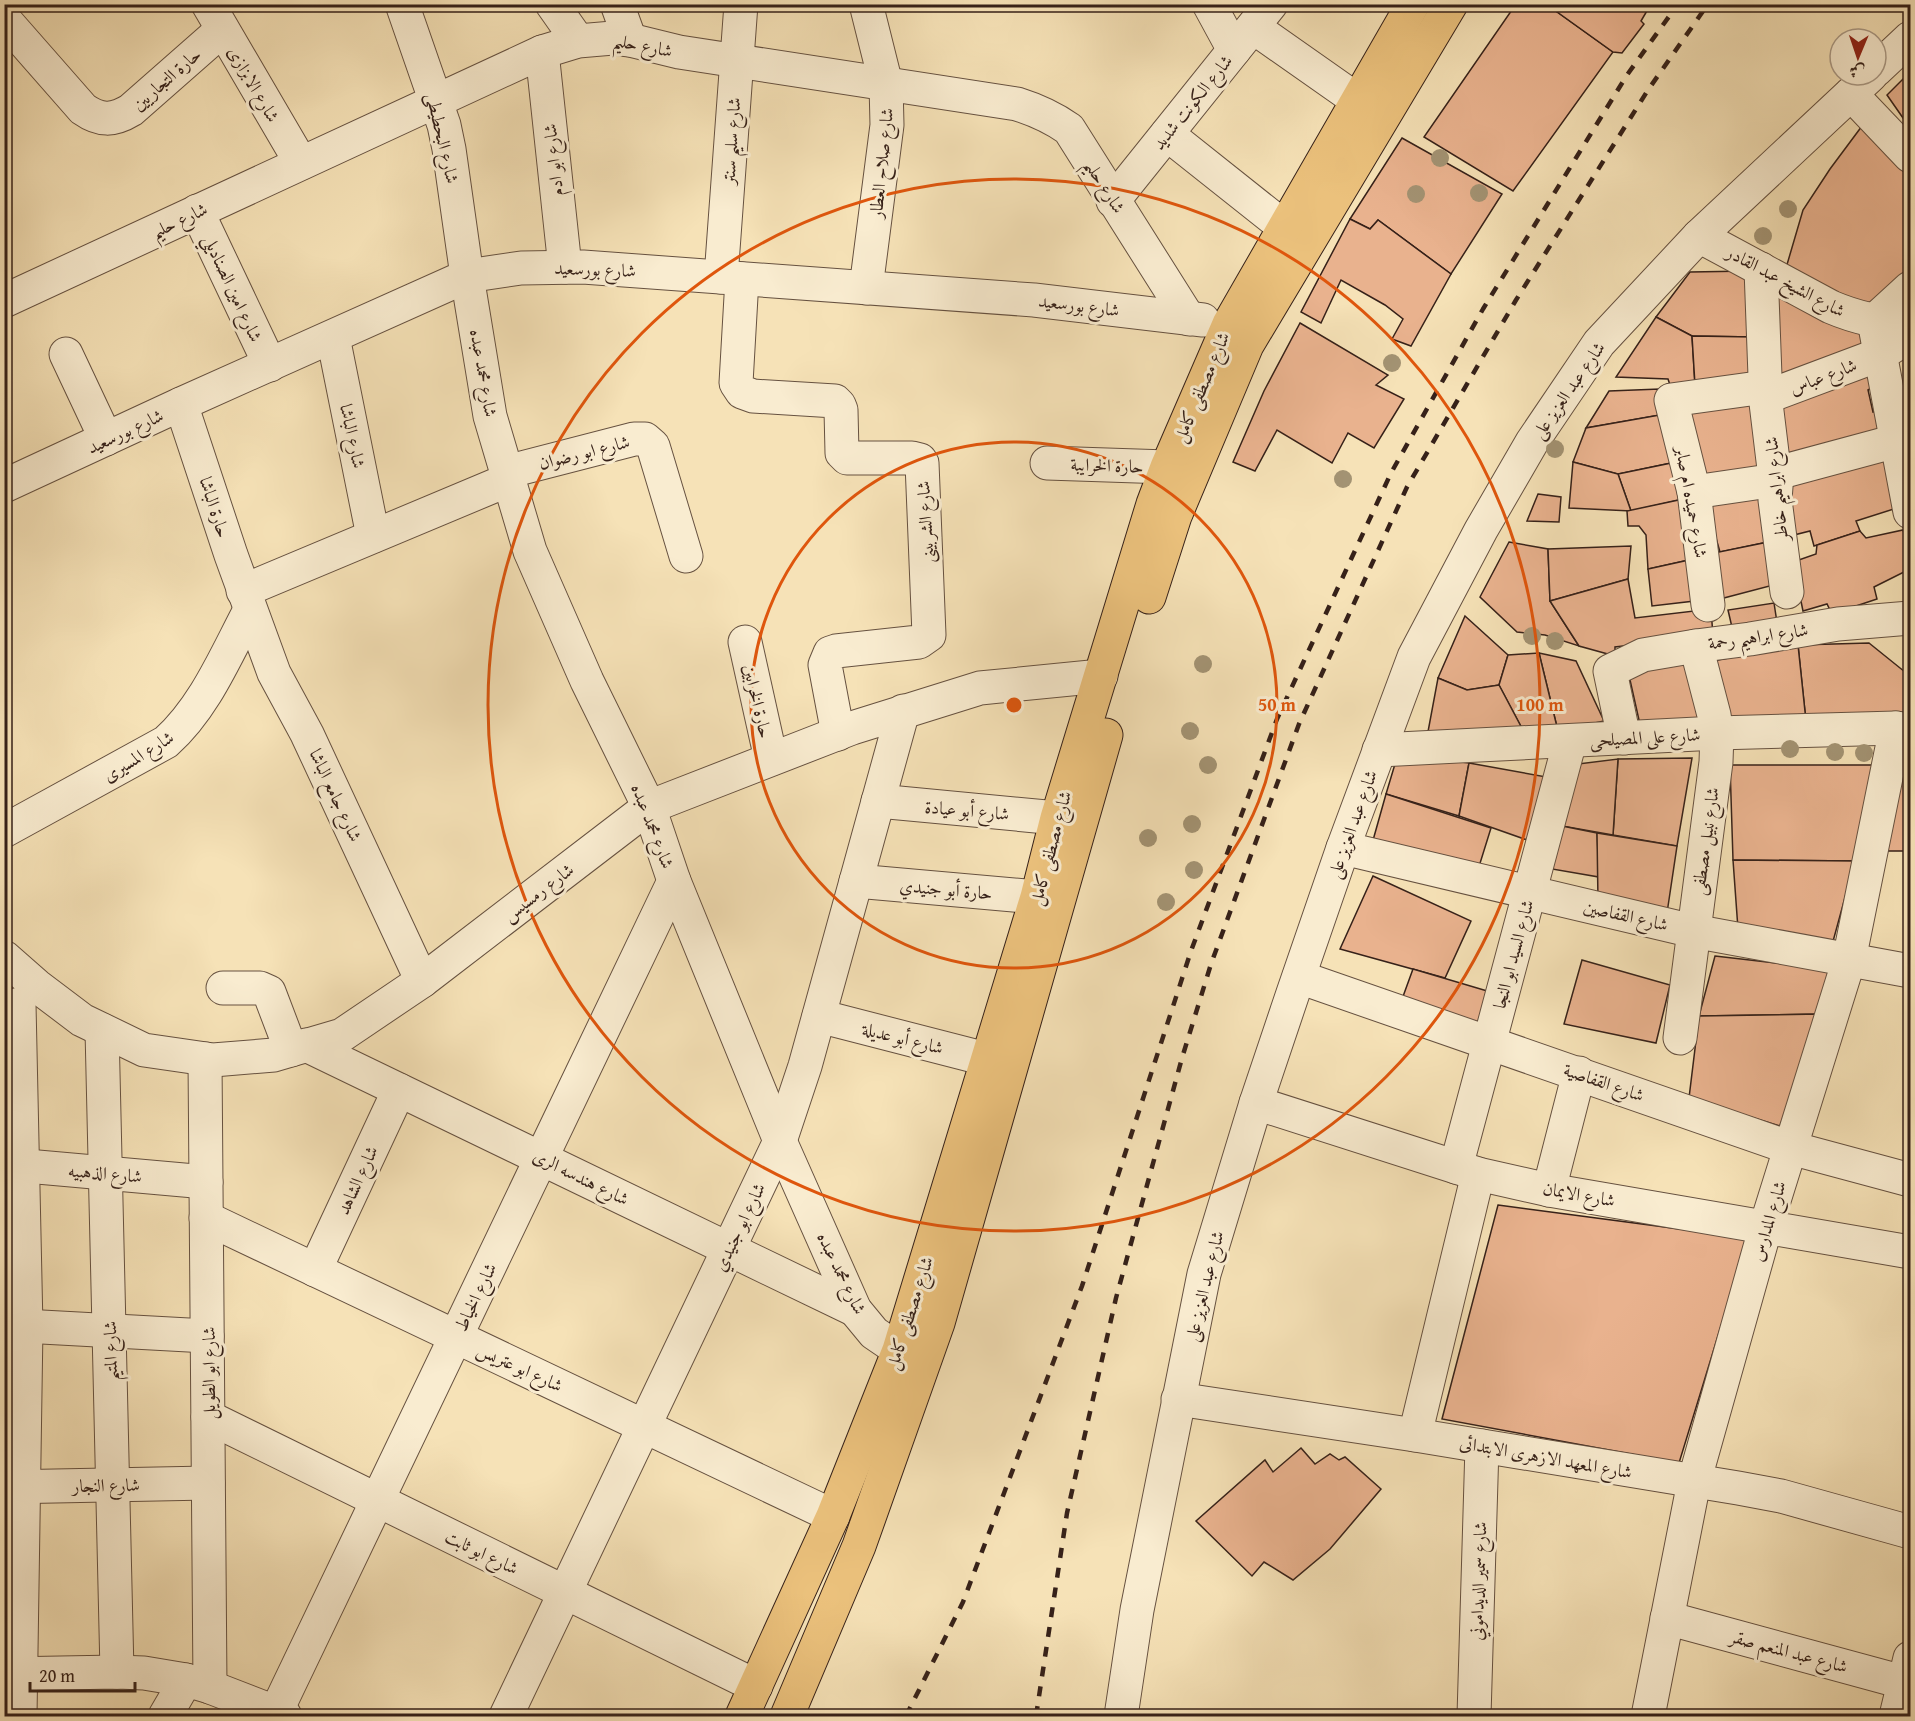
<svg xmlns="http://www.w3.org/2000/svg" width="1915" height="1721" viewBox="0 0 1915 1721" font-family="'Gentium Book Plus',Amiri,serif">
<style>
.building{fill:#e9b28e;stroke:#362119;stroke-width:1.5}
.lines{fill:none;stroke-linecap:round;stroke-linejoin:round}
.minor-casing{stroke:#665140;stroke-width:35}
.tertiary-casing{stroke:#665140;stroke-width:35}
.primary-casing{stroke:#362119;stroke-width:35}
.minor{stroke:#f9ecd0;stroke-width:33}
.tertiary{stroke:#f9ecd0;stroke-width:33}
.primary{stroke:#ebc17c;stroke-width:33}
.rail{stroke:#362119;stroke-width:4.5;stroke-dasharray:10 10;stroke-linecap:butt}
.tree{fill:#a39373}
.ring{fill:none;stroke:#df560d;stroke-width:3}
.labels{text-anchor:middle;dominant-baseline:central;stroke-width:6;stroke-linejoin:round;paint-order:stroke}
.street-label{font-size:18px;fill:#362119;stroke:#f9ecd0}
.centre{fill:#df560d;stroke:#f9ecd0;stroke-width:3}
.ring-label{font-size:18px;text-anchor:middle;font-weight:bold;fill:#df560d;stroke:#f9ecd0;stroke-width:6;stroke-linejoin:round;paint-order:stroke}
</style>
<rect width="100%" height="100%" fill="#f6e2b7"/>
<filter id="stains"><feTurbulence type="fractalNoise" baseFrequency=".00333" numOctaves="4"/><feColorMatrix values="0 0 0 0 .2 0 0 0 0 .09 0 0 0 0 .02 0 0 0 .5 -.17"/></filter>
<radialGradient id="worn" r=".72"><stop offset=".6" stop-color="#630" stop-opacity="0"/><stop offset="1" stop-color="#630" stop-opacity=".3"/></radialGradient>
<g class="building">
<polygon points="1516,4 1546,4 1613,52 1513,191 1424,137"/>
<polygon points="1546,4 1651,4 1641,21 1644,24 1622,53 1613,52"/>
<polygon points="1910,72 1910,128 1887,95"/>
<polygon points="1862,126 1910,177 1910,268 1872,309 1786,268 1803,210 1830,169"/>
<polygon points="1402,138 1502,194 1451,274 1378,220 1370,229 1350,219"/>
<polygon points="1350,219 1370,229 1378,220 1451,274 1411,346 1392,339 1403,319 1385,305 1341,280 1321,323 1301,312"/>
<polygon points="1749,271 1754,337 1692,336 1656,317 1690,272"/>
<polygon points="1767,282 1868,326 1869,350 1775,385"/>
<polygon points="1656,317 1692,336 1695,385 1672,391 1668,379 1616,377"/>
<polygon points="1300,323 1388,375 1376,385 1404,399 1374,448 1348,433 1332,463 1277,430 1255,471 1233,462 1264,391"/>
<polygon points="1692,336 1754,337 1756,381 1695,385"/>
<polygon points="1872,364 1875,386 1868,390 1873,412 1881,410 1887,438 1779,465 1772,401"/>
<polygon points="1660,389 1671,413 1586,428 1609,391"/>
<polygon points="1759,399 1769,473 1697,485 1684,411"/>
<polygon points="1671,413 1681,461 1618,474 1573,462 1586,428"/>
<polygon points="1887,451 1900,507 1856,521 1860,531 1814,546 1810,531 1790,536 1784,476"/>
<polygon points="1681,461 1688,498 1631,511 1618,474"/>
<polygon points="1573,462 1618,474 1631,511 1569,508"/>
<polygon points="1767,489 1773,541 1720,552 1704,497"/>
<polygon points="1538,494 1561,497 1559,522 1527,521"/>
<polygon points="1688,498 1698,558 1648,569 1646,535 1639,526 1628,526 1627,511"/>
<polygon points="1903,530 1910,553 1910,569 1874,587 1877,599 1832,614 1827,604 1803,611 1793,562 1816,554 1817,545 1860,531 1866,538"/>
<polygon points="1773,541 1781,583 1720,599 1714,553"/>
<polygon points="1509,542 1548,549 1550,601 1579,646 1545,635 1517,632 1480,597"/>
<polygon points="1631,546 1628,579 1550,601 1548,549"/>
<polygon points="1698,558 1703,600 1652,606 1648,569"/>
<polygon points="1628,579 1635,618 1711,609 1713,636 1615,647 1615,656 1579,646 1550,601"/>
<polygon points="1774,603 1778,629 1734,636 1728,610"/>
<polygon points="1465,616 1508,655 1499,685 1467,690 1438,678"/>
<polygon points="1869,643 1910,676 1910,721 1806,721 1798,645"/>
<polygon points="1798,645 1806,721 1722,724 1707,662"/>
<polygon points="1539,653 1576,661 1604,721 1558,731"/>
<polygon points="1539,653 1558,731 1525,734 1499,685 1508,655"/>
<polygon points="1688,654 1707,721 1641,729 1628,671"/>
<polygon points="1438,678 1467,690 1499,685 1525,734 1427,737"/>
<polygon points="1398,754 1469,763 1459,816 1386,794"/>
<polygon points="1692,758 1677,846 1613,835 1618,759"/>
<polygon points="1618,759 1613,835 1562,826 1570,765"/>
<polygon points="1469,763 1552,778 1530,841 1459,816"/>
<polygon points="1730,765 1877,765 1855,861 1733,860"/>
<polygon points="1902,770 1910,770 1910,851 1885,851"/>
<polygon points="1386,794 1491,828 1477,873 1370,851"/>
<polygon points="1562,826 1597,833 1599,877 1552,869"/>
<polygon points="1597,833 1677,846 1667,913 1598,901"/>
<polygon points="1733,860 1855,861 1832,945 1738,929"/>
<polygon points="1373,876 1471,921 1445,978 1340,949"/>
<polygon points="1715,956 1838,970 1821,1014 1699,1016"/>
<polygon points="1582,960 1670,985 1656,1043 1564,1024"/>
<polygon points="1413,969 1494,993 1481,1027 1401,1002"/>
<polygon points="1821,1014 1780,1126 1689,1098 1699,1016"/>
<polygon points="1498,1205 1748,1238 1679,1463 1442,1419"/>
<polygon points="1301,1448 1315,1464 1330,1454 1339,1460 1345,1457 1381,1489 1330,1549 1293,1580 1264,1562 1252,1576 1196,1521 1265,1460 1273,1472"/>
</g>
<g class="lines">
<defs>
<g id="minor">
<polyline points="208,4 301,163"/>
<polyline points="402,4 444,125 449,149 467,276 490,416 530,551 587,681 649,807 674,881 780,1141 855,1310 874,1333 899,1350"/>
<polyline points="552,4 578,41"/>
<polyline points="617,4 630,40"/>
<polyline points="1209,4 1234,50"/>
<path d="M4 19 83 109C100 121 113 121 131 110L222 30"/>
<polyline points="1253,27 1357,100"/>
<polyline points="542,52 565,267"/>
<polyline points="1876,70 1910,38"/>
<polyline points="1851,94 1910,156"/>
<polyline points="1167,134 1284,227"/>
<polyline points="1113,201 1271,4"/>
<polyline points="197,211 270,365"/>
<path d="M1699 236 1831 307C1857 318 1882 324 1910 323"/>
<polyline points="1761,269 1766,403 1774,469 1777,473 1775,500 1787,592"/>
<polyline points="721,277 741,4"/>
<polyline points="742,279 736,383 742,392 753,396 835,401 839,405 841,410 842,453 847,458 912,458 920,460 922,463 929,635 919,642 836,651 830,653 825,665 838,734"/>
<polyline points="866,288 887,125 886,84 866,4"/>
<polyline points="1910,288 1874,321 1910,512"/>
<path d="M4 301 542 52 578 41 613 38 630 40 679 52 1017 104C1036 110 1052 117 1069 129L1189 319"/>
<polyline points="333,337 373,536"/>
<polyline points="66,354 106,439"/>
<polyline points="1766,397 1881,354 1900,342"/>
<polyline points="181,404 231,555 274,673 307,734 422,981"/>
<polyline points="1047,463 1167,467"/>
<polyline points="506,472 634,439 645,439 653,446 686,556"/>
<polyline points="1777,473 1896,441"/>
<polyline points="4,486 181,404 467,276 521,268 583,267 1034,300 1203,320"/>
<polyline points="1694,492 1776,480"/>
<polyline points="243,591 508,480"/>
<polyline points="1708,605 1694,492 1671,400 1765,387"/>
<polyline points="745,642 771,759"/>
<polyline points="1624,738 1610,671 1643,655 1696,646 1750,639 1838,624 1910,618"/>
<polyline points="878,801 1057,818"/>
<path d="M4 831 166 742C205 707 226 655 250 610"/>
<polyline points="1343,848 1693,931 1910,971"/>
<polyline points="856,881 1037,897"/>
<polyline points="4,957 37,986 82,1020 144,1050 213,1060 274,1055 342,1035 422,981 649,807 852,728 980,688 1101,676"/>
<polyline points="1299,977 1791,1148 1910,1180"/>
<polyline points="223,988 260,988 269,992 291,1050"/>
<polyline points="19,1004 26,1327 20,1716"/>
<polyline points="819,1016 986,1059"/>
<polyline points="102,1030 117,1672"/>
<polyline points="1680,1038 1716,762 1717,733 1714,715 1696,646"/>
<polyline points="306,1045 855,1310"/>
<polyline points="205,1059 210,1687"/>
<polyline points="1256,1103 1478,1174 1549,1190 1910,1252"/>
<polyline points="4,1164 206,1182"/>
<polyline points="1456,1167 1570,741"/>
<polyline points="1549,1190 1579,1073"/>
<polyline points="206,1218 833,1516"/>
<polyline points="315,1270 399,1090"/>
<polyline points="5,1325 207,1336"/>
<polyline points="1178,1399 1415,1435 1738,1488 1781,1496 1910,1532"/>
<polyline points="208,1417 756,1686"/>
<polyline points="1415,1435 1478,1174"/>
<polyline points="4,1487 208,1483"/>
<polyline points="1667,1618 1910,1684"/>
<polyline points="4,1674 117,1672 144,1673 186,1680 210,1687 285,1716"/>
<polyline points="276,1712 674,881"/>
<polyline points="165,1716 186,1680"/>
<polyline points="506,1716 780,1141 805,1066 903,711"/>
<polyline points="1121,1716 1137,1610 1204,1274 1256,1103 1293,993 1343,848 1414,657 1481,530 1532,442 1599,343 1699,236 1871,75"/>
<polyline points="1474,1716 1482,1446"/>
<polyline points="1648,1716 1694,1482 1766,1226 1849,960 1896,728"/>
<polyline points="1896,1716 1910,1658"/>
</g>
<polyline id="tertiary" points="1379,750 1717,733 1896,728 1910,730"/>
<g id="primary">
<polyline points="1149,597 1175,516 1247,345 1451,4"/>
<polyline points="742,1716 833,1516 899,1350 1037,897 1057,818 1153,504 1167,467 1229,324 1413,4"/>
<polyline points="787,1716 859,1546 938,1323 1106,735"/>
</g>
</defs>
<use href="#minor" class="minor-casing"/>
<use href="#tertiary" class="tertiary-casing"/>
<use href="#primary" class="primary-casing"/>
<use href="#minor" class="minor"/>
<use href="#tertiary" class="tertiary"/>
<use href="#primary" class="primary"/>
<g class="rail">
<polyline points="906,1716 963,1602 1082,1286 1191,951 1277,719 1391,473 1483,309 1627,75 1678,4"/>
<polyline points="1036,1716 1067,1513 1116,1298 1182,1058 1211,964 1299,724 1407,487 1516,300 1648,90 1708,4"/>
</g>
</g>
<g class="tree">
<circle cx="1440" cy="158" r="9"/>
<circle cx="1479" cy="193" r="9"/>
<circle cx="1416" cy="194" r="9"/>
<circle cx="1788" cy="209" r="9"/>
<circle cx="1763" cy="236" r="9"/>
<circle cx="1392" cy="363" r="9"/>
<circle cx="1555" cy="449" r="9"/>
<circle cx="1343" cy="479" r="9"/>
<circle cx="1532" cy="636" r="9"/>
<circle cx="1555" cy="641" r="9"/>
<circle cx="1203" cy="664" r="9"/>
<circle cx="1190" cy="731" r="9"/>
<circle cx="1790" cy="749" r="9"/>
<circle cx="1835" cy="752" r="9"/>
<circle cx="1864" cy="753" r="9"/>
<circle cx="1208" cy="765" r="9"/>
<circle cx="1192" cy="824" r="9"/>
<circle cx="1148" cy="838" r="9"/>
<circle cx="1194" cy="870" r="9"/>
<circle cx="1166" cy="902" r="9"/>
</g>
<g class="ring">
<circle cx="1014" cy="705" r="263"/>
<circle cx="1014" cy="705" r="526"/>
</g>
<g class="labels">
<g class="street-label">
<text transform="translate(643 45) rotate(11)">شارع حليم</text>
<text transform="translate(166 79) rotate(-41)">حارة التجاريين</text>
<text transform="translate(254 84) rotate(60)">شارع الابزازى</text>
<text transform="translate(1192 102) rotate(-51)">شارع الكونت شديد</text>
<text transform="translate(443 138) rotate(77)">شارع البحطيطى</text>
<text transform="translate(731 141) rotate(-86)">شارع سليم سنتر</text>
<text transform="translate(553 160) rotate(-96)">شارع ابو ادم</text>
<text transform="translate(881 163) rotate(-84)">شارع صلاح العطار</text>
<text transform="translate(1105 186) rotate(58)">شارع حليم</text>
<text transform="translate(179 220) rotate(-25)">شارع حليم</text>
<text transform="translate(595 269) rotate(2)">شارع بورسعيد</text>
<text transform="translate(1786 281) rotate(28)">شارع الشيخ عبد القادر</text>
<text transform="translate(233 288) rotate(65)">شارع امين الصناديلي</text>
<text transform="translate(1079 305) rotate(7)">شارع بورسعيد</text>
<text transform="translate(484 373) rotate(80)">شارع محمد عبده</text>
<text transform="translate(1823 376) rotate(-21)">شارع عباس</text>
<text transform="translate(1201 387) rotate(-67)">شارع مصطفى كامل</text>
<text transform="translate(1568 390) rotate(-55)">شارع عبد العزيز على</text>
<text transform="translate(125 431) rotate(-25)">شارع بورسعيد</text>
<text transform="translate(353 436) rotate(78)">شارع الباشا</text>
<text transform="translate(584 452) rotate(-14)">شارع ابو رضوان</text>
<text transform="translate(1107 465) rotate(2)">حارة الخرايبة</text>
<text transform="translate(1776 489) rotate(-96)">شارع ابراهيم خاطر</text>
<text transform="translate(1692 502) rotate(80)">شارع حميده ام صابر</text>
<text transform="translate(215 507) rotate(72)">حارة الباشا</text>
<text transform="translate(925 522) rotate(-93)">شارع الشربينى</text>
<text transform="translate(1758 636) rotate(-8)">شارع ابراهيم رحمة</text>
<text transform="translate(758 701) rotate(77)">حارة الخرابين</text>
<text transform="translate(1645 737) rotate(-3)">شارع على المصيلحى</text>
<text transform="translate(138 756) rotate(-32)">شارع المسيرى</text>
<text transform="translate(336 795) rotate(65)">شارع جامع الباشا</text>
<text transform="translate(967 810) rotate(5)">شارع أبو عيادة</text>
<text transform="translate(1352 824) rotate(-70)">شارع عبد العزيز على</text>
<text transform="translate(653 826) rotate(69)">شارع محمد عبده</text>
<text transform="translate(1705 841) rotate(-82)">شارع نبيل مصطفى</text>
<text transform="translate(1050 848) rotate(-75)">شارع مصطفى كامل</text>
<text transform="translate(946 889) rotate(5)">حارة أبو جنيدي</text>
<text transform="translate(538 892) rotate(-37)">شارع رمسيس</text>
<text transform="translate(1626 915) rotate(13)">شارع القفاصين</text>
<text transform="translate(1513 954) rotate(-75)">شارع السيد ابو النجا</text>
<text transform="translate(903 1038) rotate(14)">شارع أبو عديلة</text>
<text transform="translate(1604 1082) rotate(19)">شارع القفاصية</text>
<text transform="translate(105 1173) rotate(5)">شارع الذهبيه</text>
<text transform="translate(581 1177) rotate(26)">شارع هندسه الرى</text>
<text transform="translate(357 1180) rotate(-65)">شارع الشاهد</text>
<text transform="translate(1579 1194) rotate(10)">شارع الايمان</text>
<text transform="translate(1768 1221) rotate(-73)">شارع المدارس</text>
<text transform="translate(739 1227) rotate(-64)">شارع ابو جنيدي</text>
<text transform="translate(842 1273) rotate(64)">شارع محمد عبده</text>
<text transform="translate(1204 1286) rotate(-76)">شارع عبد العزيز على</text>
<text transform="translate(475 1297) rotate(-64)">شارع الخياط</text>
<text transform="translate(909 1313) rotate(-72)">شارع مصطفى كامل</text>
<text transform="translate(110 1351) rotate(-91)">شارع المتيم</text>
<text transform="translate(520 1367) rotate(25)">شارع ابو عتريس</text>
<text transform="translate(208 1373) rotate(-90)">شارع ابو الطويل</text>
<text transform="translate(1546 1457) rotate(10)">شارع المعهد الازهرى الابتدائى</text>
<text transform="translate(106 1485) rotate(-1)">شارع النجار</text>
<text transform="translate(482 1552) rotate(26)">شارع ابو ثابت</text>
<text transform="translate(1478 1581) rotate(-88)">شارع سمير الديداموني</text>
<text transform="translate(1789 1651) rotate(15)">شارع عبد المنعم صقر</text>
</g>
</g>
<circle cx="1014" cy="705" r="9" class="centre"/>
<g class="ring-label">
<text x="1277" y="711">50 m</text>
<text x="1540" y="711">100 m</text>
</g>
<rect width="1915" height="1721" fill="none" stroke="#f6e2b7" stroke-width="24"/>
<rect x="6" y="6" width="1903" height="1709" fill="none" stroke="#362119" stroke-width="3"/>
<rect x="12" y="12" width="1891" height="1697" fill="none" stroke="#362119" stroke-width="1.5"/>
<g transform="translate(1858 57) rotate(182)"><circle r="28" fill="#f9ecd0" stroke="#ab9b87" stroke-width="1.5"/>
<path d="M0-4.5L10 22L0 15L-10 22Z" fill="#8f2418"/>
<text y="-9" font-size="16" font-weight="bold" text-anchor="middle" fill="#362119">ش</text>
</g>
<path d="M30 1682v9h105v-9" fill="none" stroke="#362119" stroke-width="3"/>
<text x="39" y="1682" font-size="18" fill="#362119" stroke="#f9ecd0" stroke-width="4.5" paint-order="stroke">20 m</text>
<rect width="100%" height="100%" filter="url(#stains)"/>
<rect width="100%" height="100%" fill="url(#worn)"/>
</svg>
